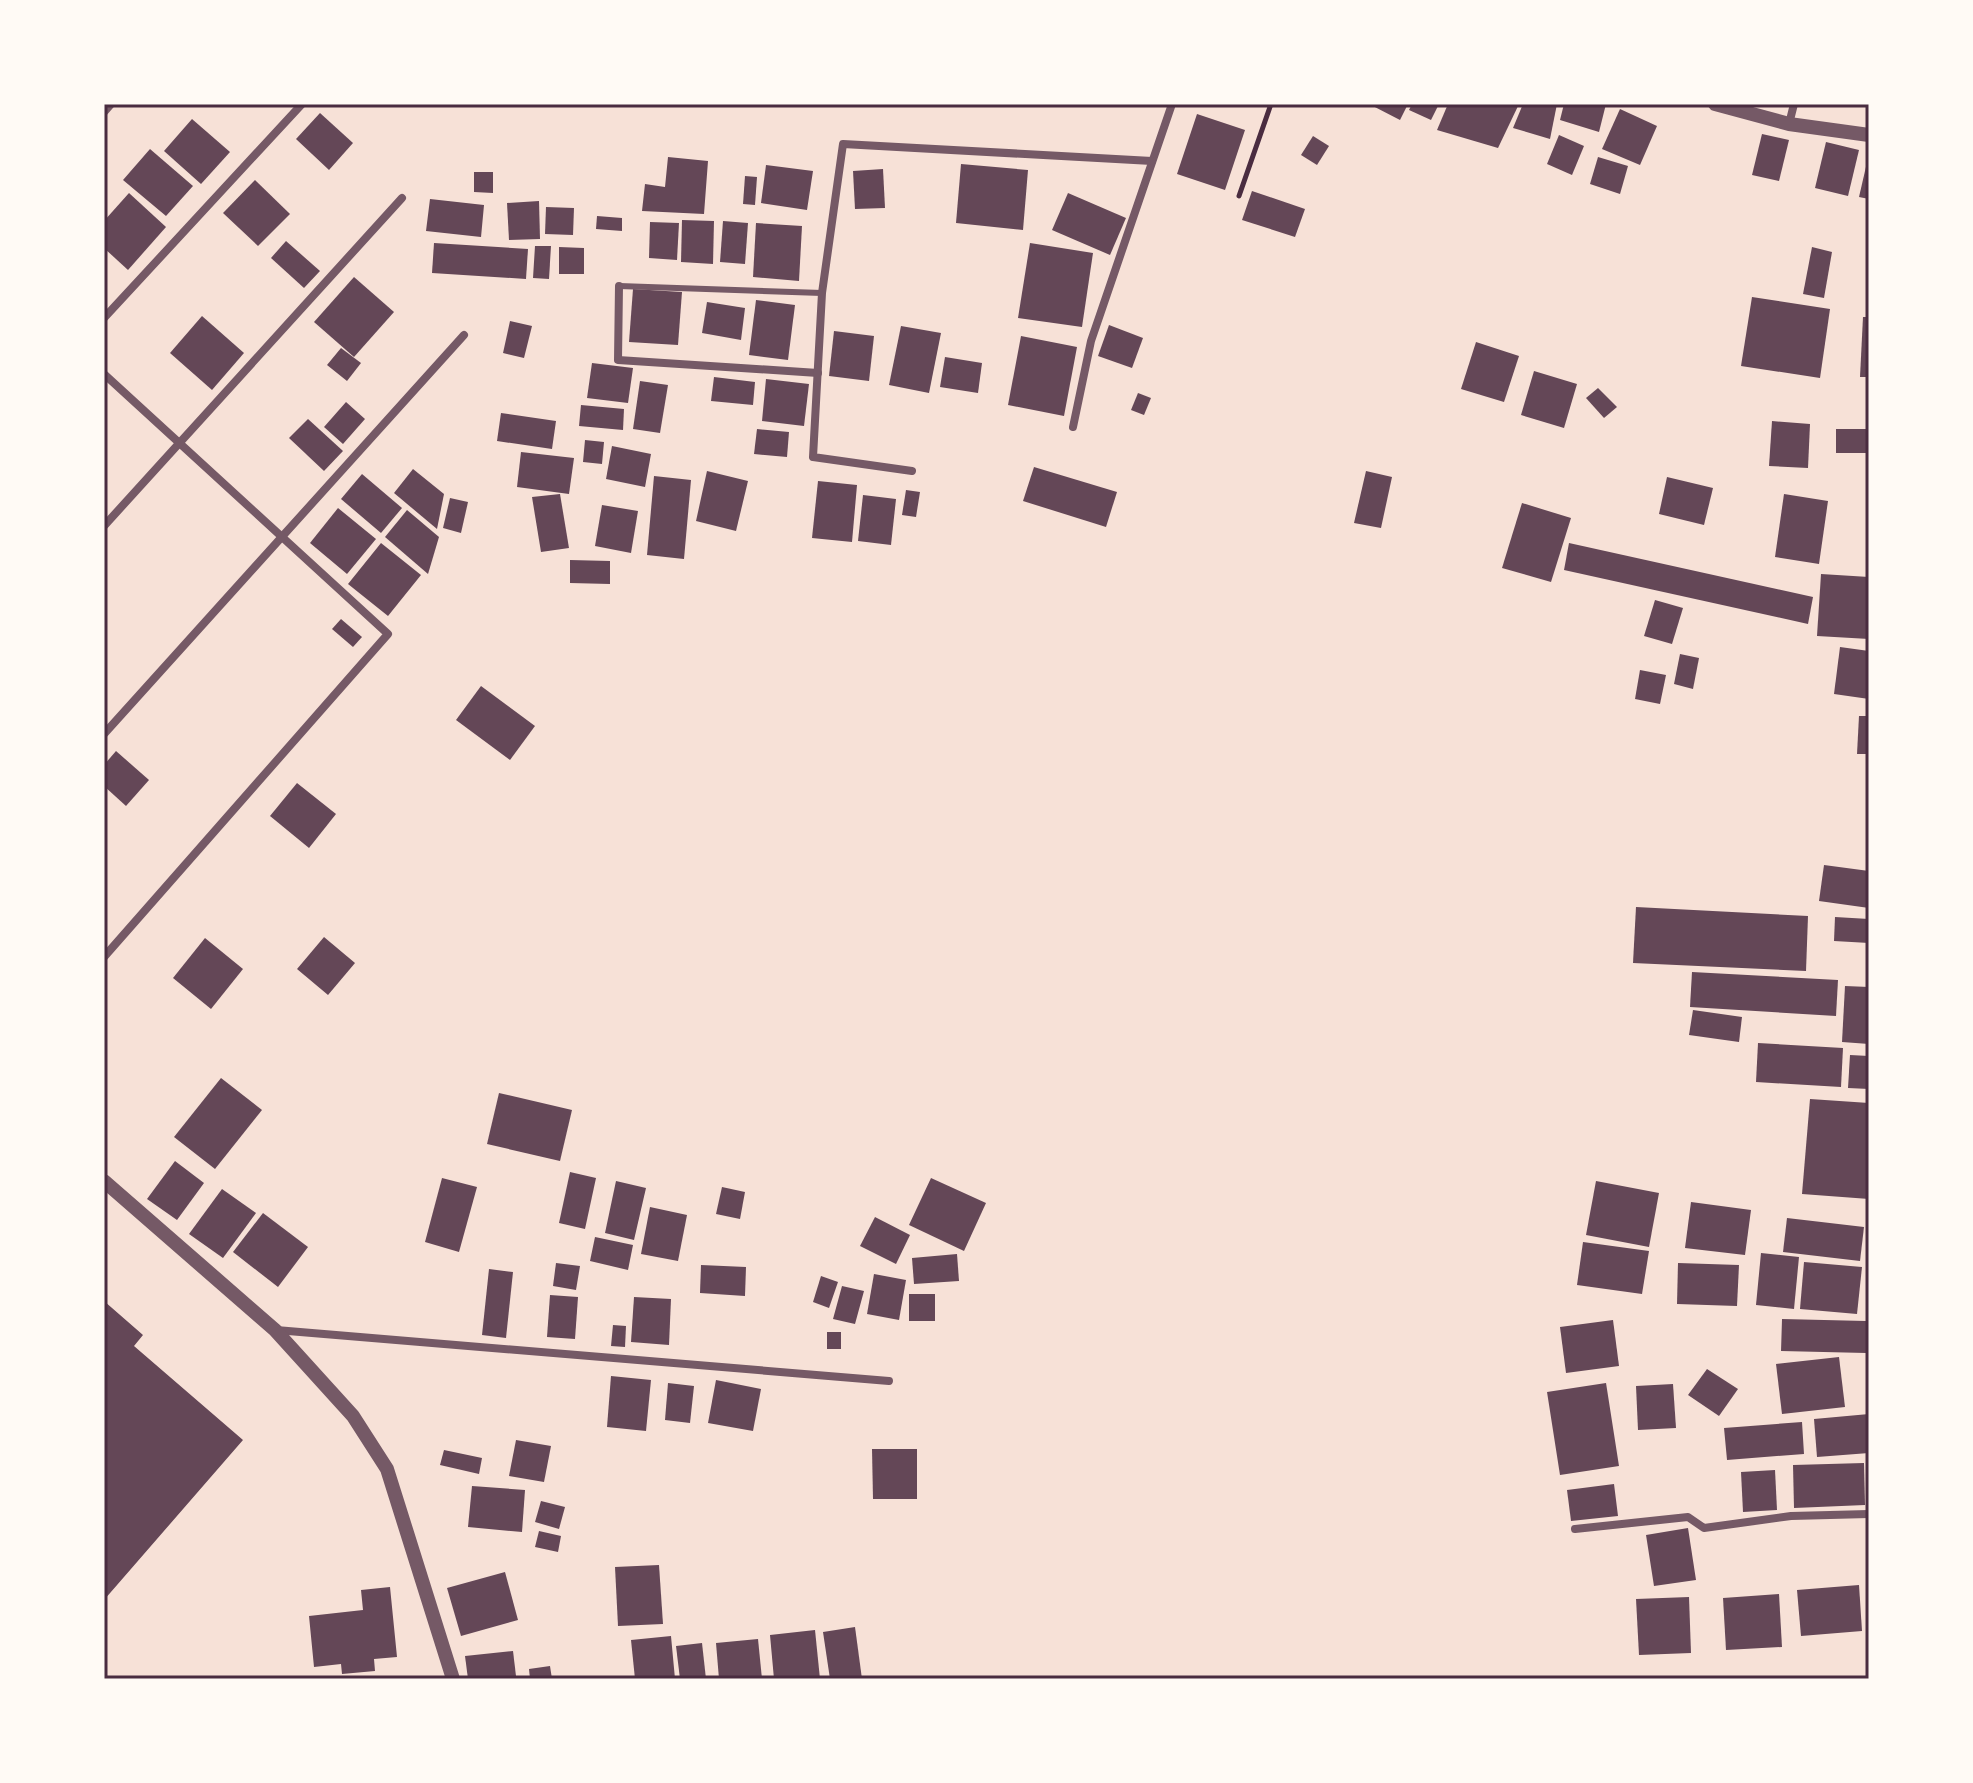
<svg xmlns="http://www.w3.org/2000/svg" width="1973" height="1783" viewBox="0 0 1973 1783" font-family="'Source Sans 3',sans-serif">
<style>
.building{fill:#644757}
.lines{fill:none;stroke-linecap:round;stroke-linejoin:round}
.path{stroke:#4a2c40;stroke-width:5}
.service{stroke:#755966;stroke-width:6}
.minor{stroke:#755966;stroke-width:8}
.tertiary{stroke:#755966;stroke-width:14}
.neatline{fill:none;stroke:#4a2c40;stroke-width:3}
</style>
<rect width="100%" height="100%" fill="#f7e1d7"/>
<g class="building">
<polygon points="1369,104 1408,104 1400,120"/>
<polygon points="1412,104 1439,104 1431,120 1409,110"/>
<polygon points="1448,104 1519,104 1498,148 1437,130"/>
<polygon points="1523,104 1557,104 1550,139 1513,128"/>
<polygon points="1564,104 1606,104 1599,132 1560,120"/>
<polygon points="1620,109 1657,126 1640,165 1602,149"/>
<polygon points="320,113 353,143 329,170 296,139"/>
<polygon points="1197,114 1245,130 1225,190 1177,174"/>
<polygon points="192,119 230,152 201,184 164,151"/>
<polygon points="1762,134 1789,140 1779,181 1752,175"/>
<polygon points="1559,135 1584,146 1572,175 1547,164"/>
<polygon points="1313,136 1329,146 1317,165 1301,155"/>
<polygon points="1826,142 1859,150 1848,196 1815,188"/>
<polygon points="150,149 193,186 166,216 123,180"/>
<polygon points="668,157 708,161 704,214 642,211 645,184 665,187"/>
<polygon points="1598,157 1628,166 1620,194 1590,184"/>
<polygon points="1868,158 1869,158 1869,199 1859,197"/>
<polygon points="961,164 1028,170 1023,230 956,223"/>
<polygon points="766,165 813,171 807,210 761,203"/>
<polygon points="883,169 885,208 855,209 853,171"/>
<polygon points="474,172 493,172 493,193 474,192"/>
<polygon points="745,176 757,177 755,205 743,204"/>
<polygon points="255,180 290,214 258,246 223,213"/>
<polygon points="1252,191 1305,209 1295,237 1242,220"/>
<polygon points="129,193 166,227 128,270 104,248 104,221"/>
<polygon points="1068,193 1126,218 1110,255 1052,230"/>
<polygon points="430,199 484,205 481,237 426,231"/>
<polygon points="539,201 540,239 509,240 507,203"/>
<polygon points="546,207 574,208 573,235 545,234"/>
<polygon points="597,216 622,218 622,231 596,229"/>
<polygon points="682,220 714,221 713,264 681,262"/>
<polygon points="723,221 748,223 745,264 720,262"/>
<polygon points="650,222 679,223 677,260 649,258"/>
<polygon points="756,223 802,226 799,281 753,277"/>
<polygon points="286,241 320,271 304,288 271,258"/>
<polygon points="434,243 528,249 526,279 432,273"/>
<polygon points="1030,243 1093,253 1082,327 1018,318"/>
<polygon points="535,246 551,246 549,279 533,278"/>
<polygon points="559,247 584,248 584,274 559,274"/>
<polygon points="1812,247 1832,252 1824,298 1803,294"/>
<polygon points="354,277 394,312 354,357 314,322"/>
<polygon points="633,289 682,292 678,345 629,342"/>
<polygon points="1752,297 1830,309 1820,378 1741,366"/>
<polygon points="756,300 795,305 788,360 749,355"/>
<polygon points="707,302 745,308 741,340 702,333"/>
<polygon points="202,316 244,353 212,390 170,353"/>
<polygon points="1863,317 1869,317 1869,377 1860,377"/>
<polygon points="510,321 532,326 524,358 503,353"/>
<polygon points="1109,325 1143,338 1132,368 1098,356"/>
<polygon points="901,326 941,333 929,393 889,385"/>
<polygon points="834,331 874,336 869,381 829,376"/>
<polygon points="1021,336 1077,347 1064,416 1008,405"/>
<polygon points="1476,342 1519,356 1504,402 1461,389"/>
<polygon points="341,348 361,363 347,381 327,365"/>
<polygon points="945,357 982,363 978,393 940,387"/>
<polygon points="592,363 633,368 628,403 587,398"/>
<polygon points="1534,371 1577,384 1564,428 1521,415"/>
<polygon points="714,377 755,382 753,405 711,401"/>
<polygon points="766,379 809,384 804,426 762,421"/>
<polygon points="640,381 668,385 660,433 633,429"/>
<polygon points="1598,388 1617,407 1604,418 1586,398"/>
<polygon points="1138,393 1151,398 1144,415 1131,410"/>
<polygon points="346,402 365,419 343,444 324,427"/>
<polygon points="581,405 624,409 623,430 579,426"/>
<polygon points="501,413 556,421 552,449 497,441"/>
<polygon points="308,419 343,451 324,471 289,438"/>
<polygon points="1772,421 1810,424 1808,468 1769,466"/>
<polygon points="757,429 789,432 787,457 754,454"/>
<rect x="1836" y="429" width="33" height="24"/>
<polygon points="585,440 604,442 602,464 583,462"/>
<polygon points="612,446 651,454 645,487 606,479"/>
<polygon points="521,452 574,458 569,494 517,487"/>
<polygon points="1034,467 1117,492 1106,527 1023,501"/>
<polygon points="413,469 444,494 437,529 394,493"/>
<polygon points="707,471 748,481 736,531 696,521"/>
<polygon points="1366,471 1392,477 1381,528 1354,523"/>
<polygon points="362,474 402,508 381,533 341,499"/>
<polygon points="654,476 691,480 684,559 647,555"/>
<polygon points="1667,477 1713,488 1704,525 1659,514"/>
<polygon points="818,481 857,485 852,542 812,538"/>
<polygon points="906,490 920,492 916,517 902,515"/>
<polygon points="560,494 569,548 541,552 532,497"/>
<polygon points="1784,494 1828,501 1819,564 1775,557"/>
<polygon points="863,495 896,499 891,545 858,541"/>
<polygon points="450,498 468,502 461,533 443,528"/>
<polygon points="1522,503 1571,518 1551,582 1502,568"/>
<polygon points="602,505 638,511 631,553 595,546"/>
<polygon points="338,508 376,539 347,574 310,543"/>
<polygon points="407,510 439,537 428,574 385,537"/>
<polygon points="381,543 421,575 388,616 348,584"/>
<polygon points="1569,543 1813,597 1808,624 1564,570"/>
<polygon points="570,560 610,561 610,584 570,583"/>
<polygon points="1821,574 1869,577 1869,639 1817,636"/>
<polygon points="1655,600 1683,608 1672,644 1644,636"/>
<polygon points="341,619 362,637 353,647 332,629"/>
<polygon points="1840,647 1869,651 1869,699 1834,694"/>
<polygon points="1680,654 1699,658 1693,689 1674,684"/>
<polygon points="1640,670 1666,675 1660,704 1635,699"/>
<polygon points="481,686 535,726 510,760 456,720"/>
<polygon points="1859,716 1869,716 1869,754 1857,754"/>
<polygon points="116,751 149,780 126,806 104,786 104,765"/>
<polygon points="297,783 336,814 309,848 270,816"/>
<polygon points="1824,865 1869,871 1869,908 1819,901"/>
<polygon points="1636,907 1808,916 1806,971 1633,963"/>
<polygon points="1835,917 1869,919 1869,943 1834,941"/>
<polygon points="324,937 355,963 328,995 297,969"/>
<polygon points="205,938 243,969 211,1009 173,978"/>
<polygon points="1692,972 1838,980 1836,1016 1690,1007"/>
<polygon points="1845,986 1869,987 1869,1044 1842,1042"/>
<polygon points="1693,1010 1742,1017 1739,1042 1689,1035"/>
<polygon points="1758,1043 1843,1048 1841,1087 1756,1082"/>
<polygon points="1850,1055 1869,1056 1869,1089 1848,1088"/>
<polygon points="221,1078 262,1110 215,1169 174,1137"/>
<polygon points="499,1093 572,1110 560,1161 487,1144"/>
<polygon points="1810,1099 1869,1103 1869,1199 1802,1194"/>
<polygon points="175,1161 204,1183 177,1220 147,1199"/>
<polygon points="570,1172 596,1178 585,1229 559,1223"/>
<polygon points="442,1178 477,1187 459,1252 425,1242"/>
<polygon points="931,1178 986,1203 964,1251 909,1225"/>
<polygon points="616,1181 646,1188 634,1240 605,1233"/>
<polygon points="1596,1181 1659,1193 1649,1247 1586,1235"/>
<polygon points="722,1187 745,1192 740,1219 716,1214"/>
<polygon points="222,1189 256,1213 223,1258 189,1234"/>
<polygon points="1691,1202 1751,1210 1745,1255 1685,1248"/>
<polygon points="650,1207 687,1215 678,1261 641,1254"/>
<polygon points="263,1213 308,1247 278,1287 233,1252"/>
<polygon points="875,1217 910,1235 896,1264 860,1246"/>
<polygon points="1787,1218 1864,1227 1860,1261 1783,1252"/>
<polygon points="595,1237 633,1245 628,1270 590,1261"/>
<polygon points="1583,1242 1649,1251 1642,1294 1577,1285"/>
<polygon points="1761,1253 1799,1257 1794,1309 1756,1305"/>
<polygon points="957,1254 959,1281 914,1284 912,1258"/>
<polygon points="1804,1262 1862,1267 1857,1314 1800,1309"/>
<polygon points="556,1263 580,1266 576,1290 553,1286"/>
<polygon points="1678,1263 1739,1265 1737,1306 1677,1304"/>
<polygon points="701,1265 746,1267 745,1296 700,1293"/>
<polygon points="489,1269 513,1272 506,1338 482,1335"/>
<polygon points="874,1274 906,1280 899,1320 867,1314"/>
<polygon points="821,1276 838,1282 829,1308 813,1302"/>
<polygon points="842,1286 864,1291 855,1324 833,1319"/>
<rect x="909" y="1294" width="26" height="27"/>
<polygon points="550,1295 578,1297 575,1339 547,1337"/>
<polygon points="634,1297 671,1299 669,1345 631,1342"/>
<polygon points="104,1301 143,1335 134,1346 243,1440 104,1600"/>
<polygon points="1782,1319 1866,1321 1866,1353 1781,1351"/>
<polygon points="1613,1320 1619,1366 1566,1373 1560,1327"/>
<polygon points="613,1325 626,1326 625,1347 611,1346"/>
<rect x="827" y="1332" width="14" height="17"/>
<polygon points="1839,1357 1845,1407 1782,1414 1776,1364"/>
<polygon points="1707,1369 1738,1389 1719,1416 1688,1395"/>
<polygon points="611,1376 651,1380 646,1431 607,1427"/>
<polygon points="716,1380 761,1389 753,1431 708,1423"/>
<polygon points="668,1383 694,1386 690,1423 665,1420"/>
<polygon points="1606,1383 1619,1466 1560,1475 1547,1392"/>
<polygon points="1673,1384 1676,1428 1638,1430 1636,1386"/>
<polygon points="1869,1414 1869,1453 1817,1457 1814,1419"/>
<polygon points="1802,1422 1804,1454 1727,1460 1724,1428"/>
<polygon points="516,1440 551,1446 544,1482 509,1476"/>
<polygon points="872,1449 917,1449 917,1499 873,1499"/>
<polygon points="444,1450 482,1458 479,1474 440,1465"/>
<polygon points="1864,1463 1865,1505 1794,1508 1793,1465"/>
<polygon points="1775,1470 1777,1510 1743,1512 1741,1472"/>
<polygon points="1614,1484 1618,1516 1571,1521 1567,1490"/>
<polygon points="472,1486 525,1490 522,1532 468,1527"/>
<polygon points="541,1501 565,1507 559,1529 535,1522"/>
<polygon points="1688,1528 1696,1580 1654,1586 1646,1535"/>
<polygon points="539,1531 561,1536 558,1552 535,1547"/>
<polygon points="659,1565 663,1624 618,1626 615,1567"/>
<polygon points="505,1572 518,1620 461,1636 447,1588"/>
<polygon points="1859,1585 1862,1631 1801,1636 1797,1590"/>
<polygon points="390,1587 397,1657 374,1659 375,1671 342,1674 341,1664 314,1667 309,1616 363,1610 361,1590"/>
<polygon points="1779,1594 1782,1647 1726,1650 1723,1598"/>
<polygon points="1689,1597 1691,1653 1639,1655 1636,1599"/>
<polygon points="855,1627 862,1679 830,1679 823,1632"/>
<polygon points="815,1630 820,1679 774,1679 770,1635"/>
<polygon points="671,1636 675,1679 635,1679 631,1640"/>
<polygon points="758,1639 762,1679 719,1679 716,1643"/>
<polygon points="702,1643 706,1679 680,1679 676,1646"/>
<polygon points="513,1651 516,1676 468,1679 465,1656"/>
<polygon points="550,1666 552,1679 530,1679 529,1669"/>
</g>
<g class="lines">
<polyline class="path" points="1239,196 1271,104"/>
<polyline class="service" points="619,286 822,293"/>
<g class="minor">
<polyline points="104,112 111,104"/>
<polyline points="1789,124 1794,104"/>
<polyline points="619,286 618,360 818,373"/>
<polyline points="104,318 302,104"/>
<polyline points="104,374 388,634 104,957"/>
<polyline points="1073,427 1091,341 1172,104"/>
<polyline points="912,471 813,457 822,293 843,144 1152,161"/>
<polyline points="104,526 402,198"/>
<polyline points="104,734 464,335"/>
<polyline points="276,1330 889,1381"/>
<polyline points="1575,1529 1688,1517 1704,1528 1791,1516 1869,1514"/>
</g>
<g class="tertiary">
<polyline points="1715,104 1789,124 1869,135"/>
<polyline points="104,1181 275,1330 353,1416 387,1469 453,1679"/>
</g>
</g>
<rect width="1973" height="1783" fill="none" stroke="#fffaf5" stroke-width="212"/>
<rect x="106" y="106" width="1761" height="1571" class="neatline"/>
</svg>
